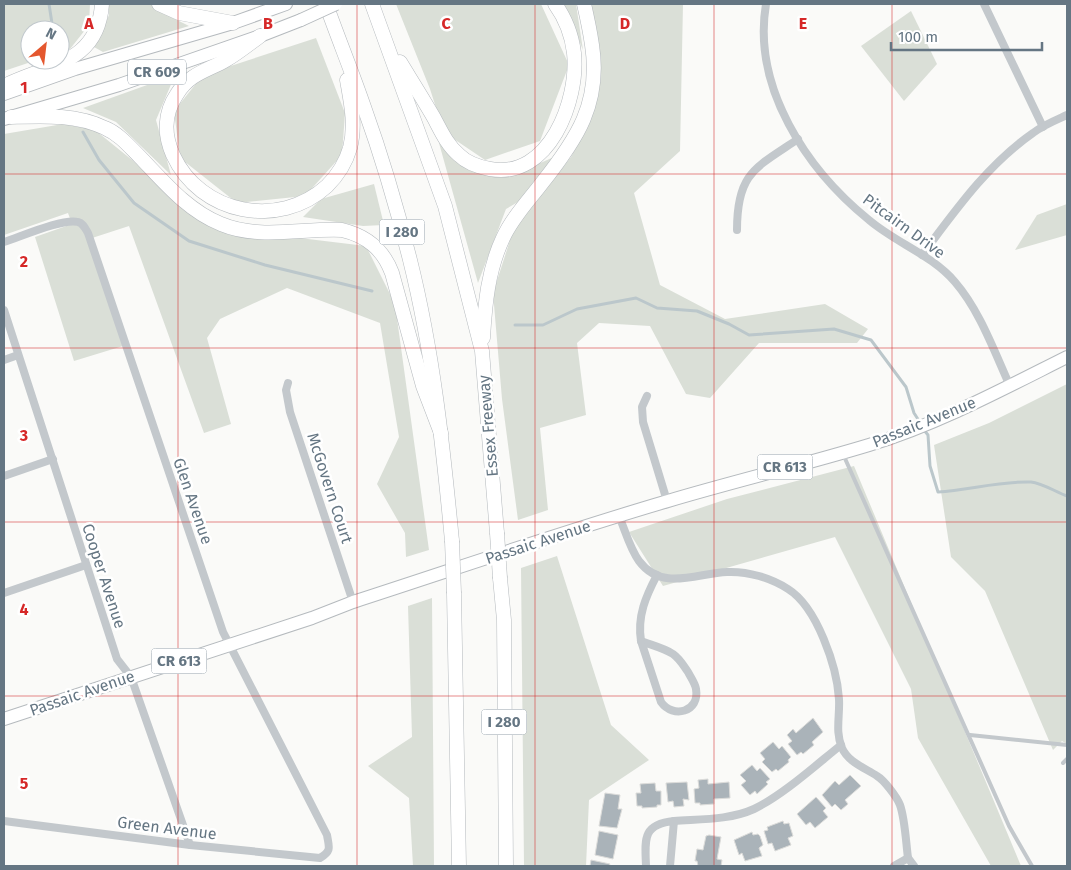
<svg xmlns="http://www.w3.org/2000/svg" width="1071" height="870" viewBox="0 0 1071 870" font-family="'Fira Sans',sans-serif">
<style>
.green{fill:#dadfd7}
.lines{fill:none;stroke-linecap:round;stroke-linejoin:round}
.stream{stroke:#bbc7cb;stroke-width:3}
.building{fill:#aab3b9;stroke:#dcdcda}
.primary-casing{stroke:#b5babe;stroke-width:14}
.highway-casing{stroke:#b4b9bd;stroke-width:15}
.lane{stroke:#c3c8cc;stroke-width:4}
.street{stroke:#c3c8cc;stroke-width:8}
.primary{stroke:#fff;stroke-width:12}
.highway{stroke:#fff;stroke-width:14}
.primary-bridge-casing{stroke:#b5babe;stroke-width:14;stroke-linecap:butt}
.highway-bridge-casing{stroke:#b4b9bd;stroke-width:15;stroke-linecap:butt}
.primary-bridge{stroke:#fff;stroke-width:12}
.highway-bridge{stroke:#fff;stroke-width:14}
.grid{fill:none;stroke:#d62828;stroke-width:1;stroke-opacity:0.55}
.labels{text-anchor:middle;dominant-baseline:central;stroke-width:5;stroke-linejoin:round;paint-order:stroke}
.shield{fill:#fff;stroke:#939fa8;stroke-width:1}
.shield-label{font-size:15px;font-weight:bold;fill:#657683}
.street-label{font-size:16px;fill:#657683;stroke:#fff}
.grid-label{font-size:16px;text-anchor:middle;font-weight:bold;fill:#d62828;stroke:#fff;stroke-width:5;stroke-linejoin:round;paint-order:stroke}
</style>
<rect width="100%" height="100%" fill="#fafaf8"/>
<g class="green">
<polygon points="4,4 90,4 89,25 70,49 60,52 60,30 30,30 30,60 37,60 4,71"/>
<polygon points="109,4 151,4 159,11 189,26 103,52 94,47 109,15"/>
<polygon points="396,4 541,4 569,65 540,141 485,160 448,135 440,120 430,89"/>
<polygon points="564,4 576,4 583,50"/>
<polygon points="591,4 683,4 680,151 634,193 660,285 725,319 825,304 868,329 857,343 759,343 710,398 686,394 650,326 599,323 577,343 586,415 540,428 548,510 518,520 502,399 493,293 513,231 571,157 593,113 600,54"/>
<polygon points="911,11 937,64 904,101 861,46"/>
<polygon points="316,38 345,113 342,155 305,196 237,203 180,158 174,111 203,75"/>
<polygon points="175,75 156,120 171,175 116,122 83,108"/>
<polygon points="63,124 95,130 216,228 366,246 395,304 429,550 406,557 405,533 377,484 399,437 380,323 287,288 220,319 207,338 231,424 204,433 129,226 89,239 123,346 74,361 35,237 72,224 68,213 4,235 4,134"/>
<polygon points="439,143 458,161 527,169 556,156 518,202 506,209 478,283"/>
<polygon points="374,184 384,225 363,226 303,217 321,199"/>
<polygon points="1067,204 1067,235 1015,250 1037,215"/>
<polygon points="1067,384 1067,744 1062,741 1053,750 985,591 951,557 934,445 989,423"/>
<polygon points="854,466 1021,866 991,866 918,738 911,689 835,537 663,586 629,532 727,499"/>
<polygon points="557,556 611,725 649,760 589,800 586,866 524,866 521,568"/>
<polygon points="432,598 434,866 413,866 409,798 368,766 412,737 408,606"/>
</g>
<g class="lines">
<g class="stream">
<polyline points="49,4 53,30"/>
<polyline points="83,132 99,160 134,203 189,241 265,265 372,291"/>
<polyline points="515,325 543,325 577,309 636,298 657,308 697,311 729,324 749,335 834,329 871,340 906,387 914,413 921,424"/>
<path d="M924 430 928 435 930 466 938 492C969 490 1000 481 1031 482 1042 483 1056 492 1067 496"/>
</g>
</g>
<g class="building">
<polygon points="813,718 823,732 812,742 814,745 803,754 801,752 797,755 788,744 792,741 787,735 793,729 796,733"/>
<polygon points="773,742 779,749 782,746 791,757 788,760 789,762 778,771 776,769 772,772 762,762 765,759 760,753"/>
<polygon points="752,765 757,771 760,768 770,779 766,782 768,784 757,794 755,791 750,795 741,785 746,781 740,775"/>
<polygon points="850,775 861,786 845,800 848,804 841,810 835,804 832,807 822,795 835,781 839,785"/>
<polygon points="708,779 708,784 729,782 730,798 714,799 714,804 700,805 700,803 695,803 694,789 699,788 698,780"/>
<polygon points="687,782 689,800 683,799 684,806 674,807 673,801 668,802 666,783"/>
<polygon points="655,783 656,791 661,791 661,805 657,805 657,807 642,808 642,806 637,806 636,793 641,793 640,784"/>
<polygon points="605,793 620,795 618,809 622,809 617,828 599,826"/>
<polygon points="816,797 826,808 823,811 828,817 815,828 810,822 806,825 797,814"/>
<polygon points="783,821 784,824 789,823 793,836 788,838 791,845 775,851 772,843 768,844 764,831 768,830 767,827"/>
<polygon points="599,831 618,835 613,859 595,855"/>
<polygon points="752,832 753,835 758,834 760,836 763,845 759,848 762,856 745,861 742,853 739,855 734,840"/>
<polygon points="709,835 721,837 717,859 722,860 721,866 698,866 697,861 695,861 697,849 703,850 706,836"/>
<polygon points="591,860 610,864 609,866 590,866"/>
</g>
<g class="lines">
<defs>
<g id="primary">
<polyline points="4,94 75,69 233,23 286,4"/>
<polyline points="4,119 119,85 260,36 301,20"/>
<path d="M4 719 312 618 353 602C458 568 562 532 668 501 735 481 803 465 869 445 938 424 1003 389 1067 357"/>
</g>
<g id="highway">
<polyline points="159,4 179,13 233,23"/>
<path d="M326 4C338 38 352 72 364 107 382 157 397 208 410 260 433 352 443 446 452 541"/>
<polyline points="372,4 445,206 482,351 497,533"/>
<path d="M260 36C249 44 238 53 226 60 207 71 190 73 177 94 164 113 164 135 173 155 200 214 279 230 327 186 337 176 346 162 350 148 356 125 351 103 347 80"/>
<path d="M400 62C411 80 423 99 434 118 441 131 447 145 459 155 467 163 479 167 490 169 549 180 579 100 574 53 572 36 565 18 555 4"/>
<path d="M4 86C48 64 98 64 102 4"/>
<path d="M11 117C43 116 75 114 105 128 119 134 129 146 140 157 164 182 188 211 221 224 259 240 303 228 342 230 367 236 383 249 392 273L423 386 441 433"/>
<path d="M483 338C485 304 488 270 503 238 512 218 529 200 542 183 577 139 601 103 592 45 590 31 587 17 584 4"/>
<polyline points="500,578 504,620 506,866"/>
<polyline points="454,593 459,866"/>
</g>
</defs>
<use href="#primary" class="primary-casing"/>
<use href="#highway" class="highway-casing"/>
<g class="lane">
<polyline points="843,454 1009,826 1032,866"/>
<polyline points="970,735 1067,745"/>
<polyline points="1063,763 1067,759"/>
</g>
<g class="street">
<path d="M766 4C752 87 806 169 869 220 896 243 932 255 955 282 980 311 994 351 1010 386"/>
<polyline points="984,4 1043,127"/>
<path d="M737 230C737 173 755 168 798 139"/>
<path d="M4 242C20 237 63 218 78 222 83 223 85 228 88 233L223 632 327 835C329 847 332 851 320 858L190 845 4 821"/>
<path d="M922 255C955 211 987 165 1033 133 1043 125 1056 120 1067 115"/>
<polyline points="4,310 117,659 131,677 190,845"/>
<polyline points="4,360 18,355"/>
<polyline points="288,383 286,390 290,412 353,602"/>
<polyline points="647,396 642,407 643,422 667,501"/>
<polyline points="4,476 53,459"/>
<path d="M619 516C625 530 630 549 639 561 662 592 697 573 727 572 748 571 771 578 788 589 817 607 837 667 839 699 840 716 835 732 842 748 848 762 865 768 877 776 884 780 897 797 900 805 905 819 906 843 908 858"/>
<polyline points="4,593 86,565"/>
<path d="M641 641C651 645 664 648 673 654 680 659 683 665 688 672 691 678 695 683 696 689 700 712 673 719 661 702Z"/>
<path d="M641 641C637 616 646 596 657 575"/>
<path d="M674 821C700 819 730 820 754 809 783 795 816 765 841 745"/>
<path d="M646 866C645 840 642 824 674 821L670 866"/>
<polyline points="894,866 908,858 914,866"/>
</g>
<use href="#primary" class="primary"/>
<use href="#highway" class="highway"/>
<defs>
<polyline id="primary-bridge" points="301,20 336,4"/>
<g id="highway-bridge">
<polyline points="497,533 500,578"/>
<polyline points="452,541 454,593"/>
</g>
</defs>
<use href="#primary-bridge" class="primary-bridge-casing"/>
<use href="#highway-bridge" class="highway-bridge-casing"/>
<use href="#primary-bridge" class="primary-bridge"/>
<use href="#highway-bridge" class="highway-bridge"/>
</g>
<path class="grid" d="M178 4V866M357 4V866M535 4V866M714 4V866M892 4V866M4 174H1067M4 348H1067M4 522H1067M4 696H1067"/>
<g class="labels">
<g class="shield">
<rect x="128" y="59.5" width="58" height="25" rx="4"/>
<rect x="379.5" y="219.5" width="45" height="25" rx="4"/>
<rect x="757.5" y="454.5" width="55" height="25" rx="4"/>
<rect x="151.5" y="648.5" width="55" height="25" rx="4"/>
<rect x="481.5" y="709.5" width="45" height="25" rx="4"/>
</g>
<g class="shield-label">
<text x="157" y="72">CR 609</text>
<text x="402" y="232">I 280</text>
<text x="785" y="467">CR 613</text>
<text x="179" y="661">CR 613</text>
<text x="504" y="722">I 280</text>
</g>
<g class="street-label">
<text transform="translate(904 226) rotate(36)">Pitcairn Drive</text>
<text transform="translate(924 422) rotate(-22)">Passaic Avenue</text>
<text transform="translate(488 426) rotate(-95)">Essex Freeway</text>
<text transform="translate(330 488) rotate(72)">McGovern Court</text>
<text transform="translate(193 501) rotate(71)">Glen Avenue</text>
<text transform="translate(538 542) rotate(-18)">Passaic Avenue</text>
<text transform="translate(104 576) rotate(72)">Cooper Avenue</text>
<text transform="translate(82 693) rotate(-19)">Passaic Avenue</text>
<text transform="translate(167 828) rotate(7)">Green Avenue</text>
</g>
</g>
<g class="grid-label">
<text x="89" y="29">A</text>
<text x="268" y="29">B</text>
<text x="446" y="29">C</text>
<text x="625" y="29">D</text>
<text x="803" y="29">E</text>
<text x="24" y="93">1</text>
<text x="24" y="267">2</text>
<text x="24" y="441">3</text>
<text x="24" y="615">4</text>
<text x="24" y="789">5</text>
</g>
<rect width="1071" height="870" fill="none" stroke="#657683" stroke-width="10"/>
<g transform="translate(45 45) rotate(28)"><circle r="24" fill="#ffffff" stroke="#c1c8cd"/>
<path d="M0-4L9 19L0 12L-9 19Z" fill="#e4572e"/>
<text y="-8" font-size="14" font-weight="bold" text-anchor="middle" fill="#657683">N</text>
</g>
<path d="M891 42v8h151v-8" fill="none" stroke="#657683" stroke-width="2.5"/>
<text x="898" y="42" font-size="15" fill="#657683" stroke="#ffffff" stroke-width="4" paint-order="stroke">100 m</text>
</svg>
